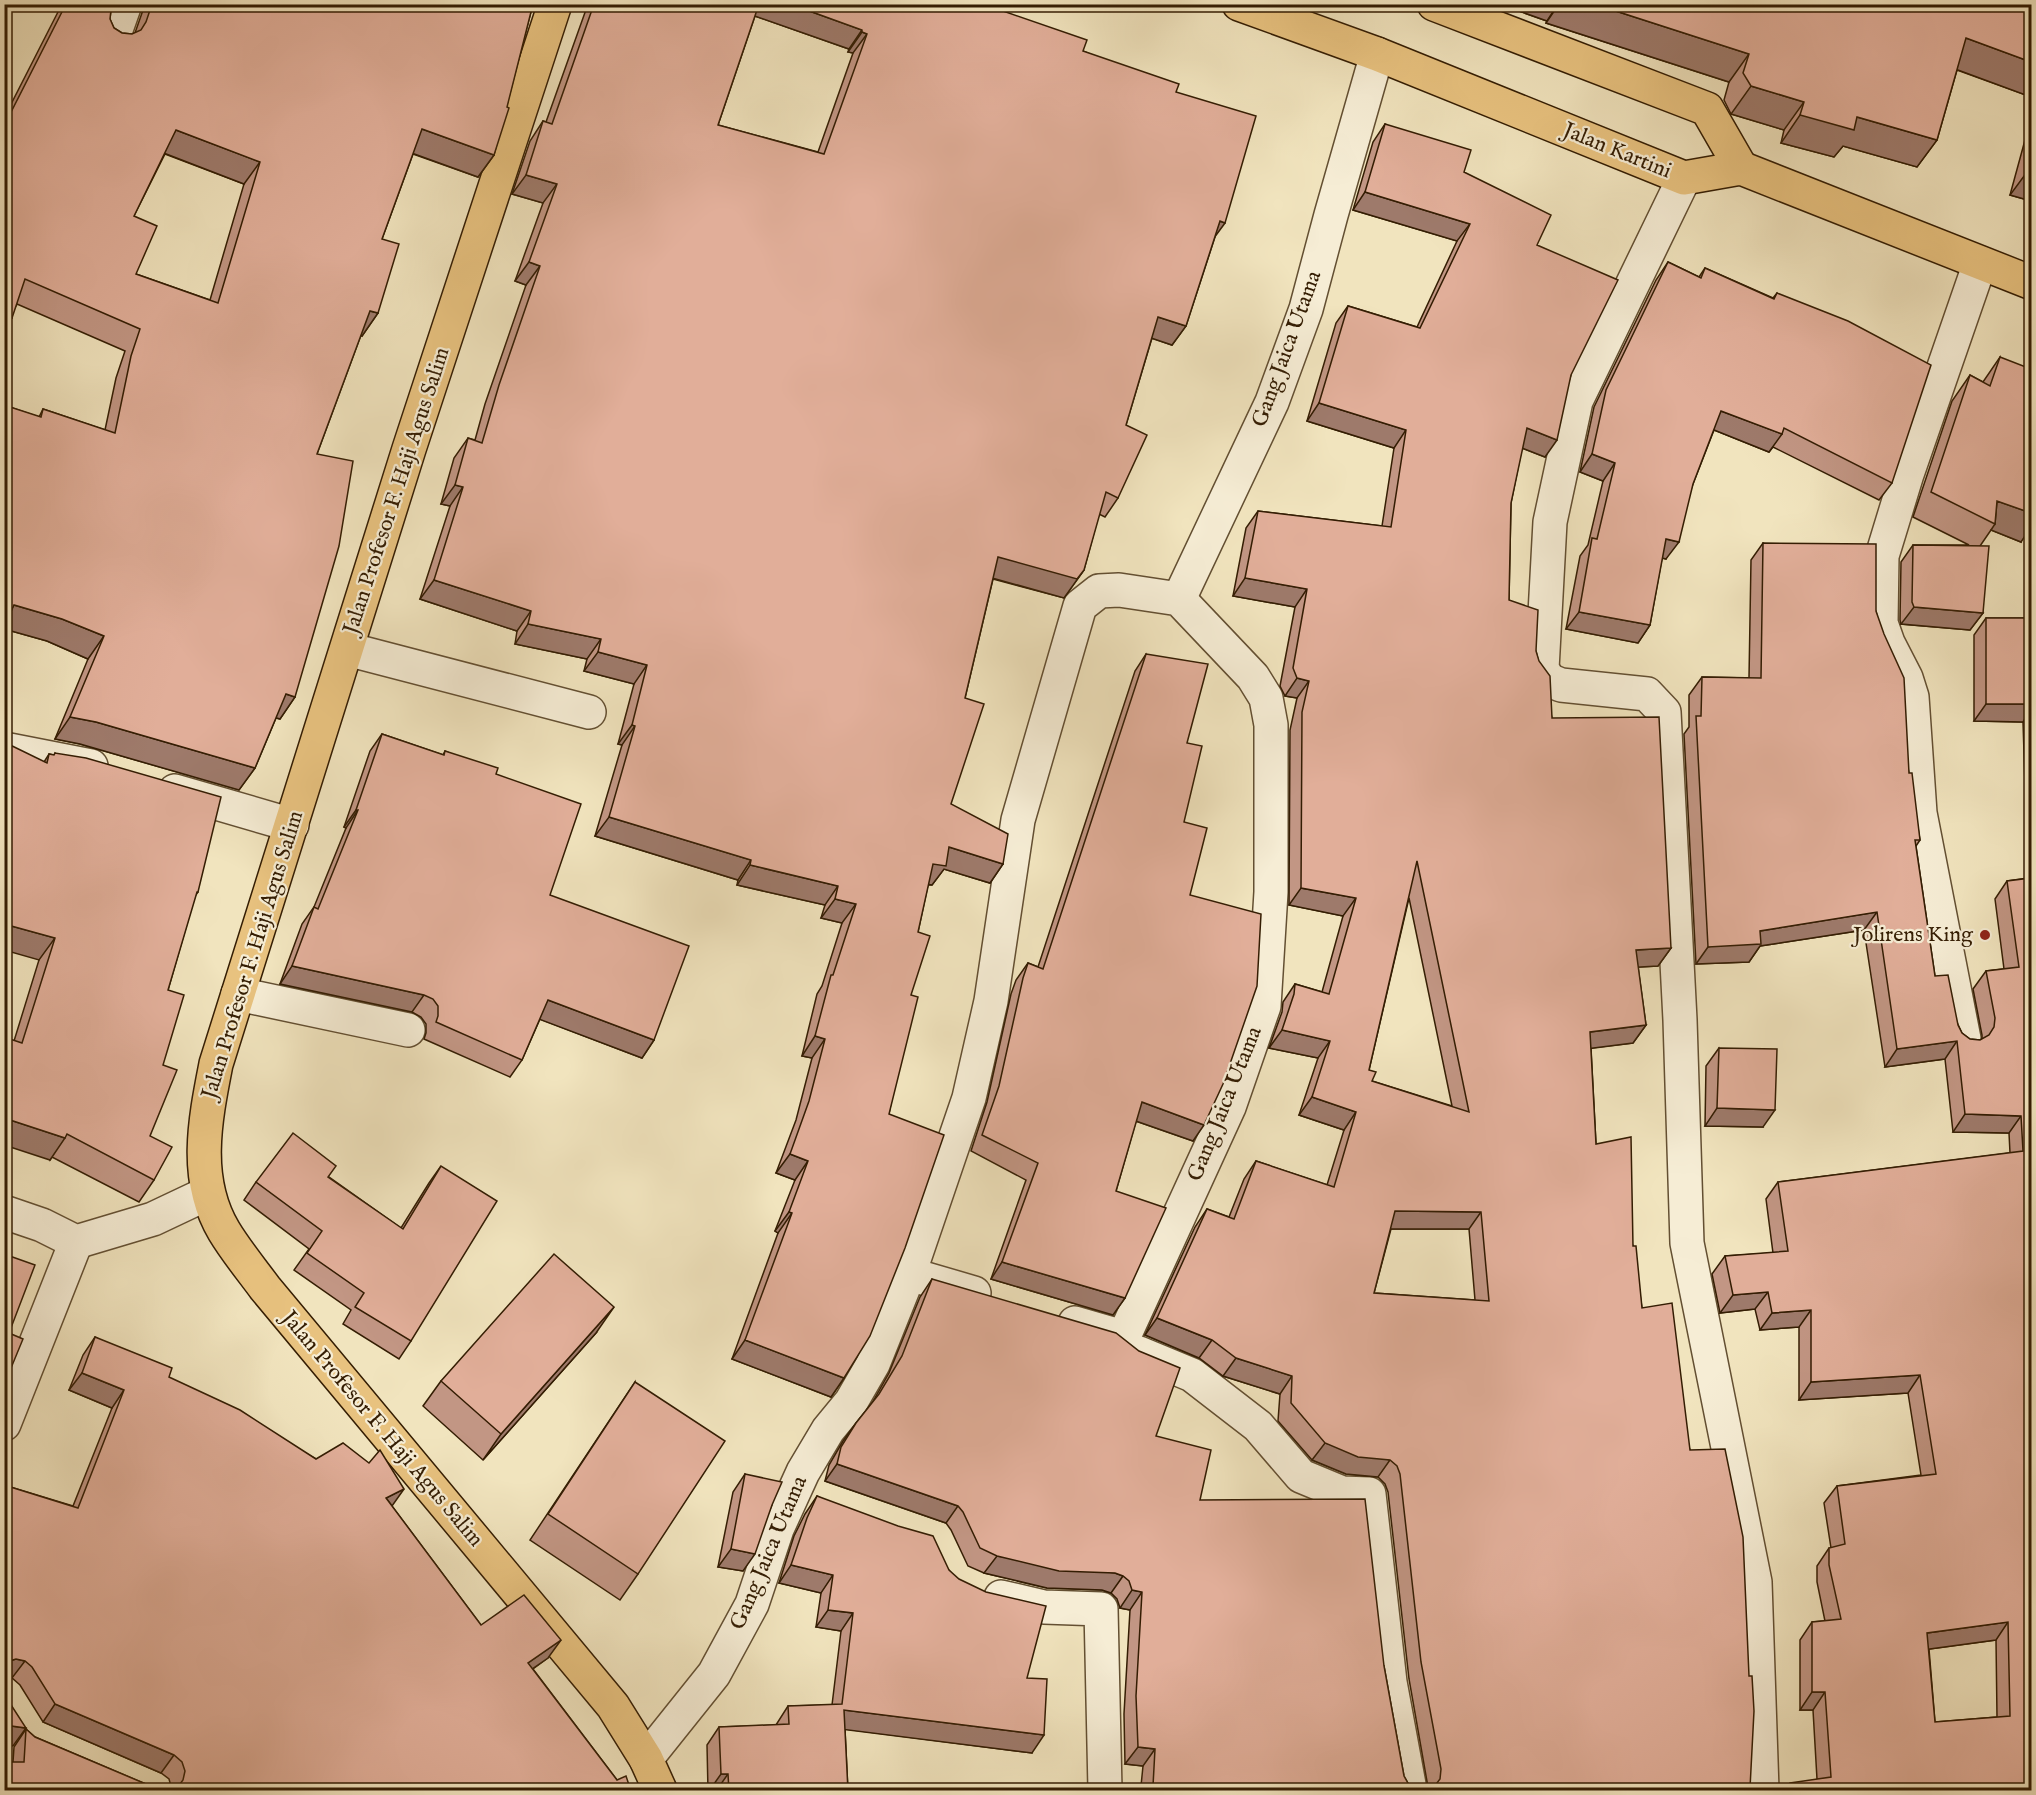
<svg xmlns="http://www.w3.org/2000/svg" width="2036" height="1795" viewBox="0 0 2036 1795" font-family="'IM FELL English',serif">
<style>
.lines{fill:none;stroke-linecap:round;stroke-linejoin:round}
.minor-casing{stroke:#634f32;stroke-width:36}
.major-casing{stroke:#341d03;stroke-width:36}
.highway-casing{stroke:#341d03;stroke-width:36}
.minor{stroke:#f6edd5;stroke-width:33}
.major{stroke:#e8c27f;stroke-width:33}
.highway{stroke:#e8c27f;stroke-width:33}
.wall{fill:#c29684;stroke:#341d03;stroke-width:1.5;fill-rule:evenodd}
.shaded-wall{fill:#9e7a6b;stroke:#341d03;stroke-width:1.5}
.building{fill:#e1ae99;stroke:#341d03;stroke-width:1.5;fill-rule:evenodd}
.poi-dot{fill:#8f2418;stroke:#f6edd5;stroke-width:2}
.labels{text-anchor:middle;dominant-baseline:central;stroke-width:4.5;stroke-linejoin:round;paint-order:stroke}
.street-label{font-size:22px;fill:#341d03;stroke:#f6edd5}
.poi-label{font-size:22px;fill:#341d03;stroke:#f6edd5;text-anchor:end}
</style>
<rect width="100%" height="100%" fill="#f1e4be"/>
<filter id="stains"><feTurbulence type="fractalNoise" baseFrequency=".00333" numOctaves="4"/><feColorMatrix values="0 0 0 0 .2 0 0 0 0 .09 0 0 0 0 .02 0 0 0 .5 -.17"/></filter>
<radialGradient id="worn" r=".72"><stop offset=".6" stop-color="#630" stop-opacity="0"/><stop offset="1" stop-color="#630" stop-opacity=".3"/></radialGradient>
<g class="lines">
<defs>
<g id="minor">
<polyline points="113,38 125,4"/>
<polyline points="1684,178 1576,401 1550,522 1542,669 1549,680 1561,685 1647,694 1664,712 1680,1020 1687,1243 1755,1582 1762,1790"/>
<polyline points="1179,599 1272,402 1306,309 1331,215 1377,54"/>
<polyline points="347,649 589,712"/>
<polyline points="4,749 91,766"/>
<polyline points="175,791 292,825"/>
<polyline points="238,994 408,1030"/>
<polyline points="1964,1039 1920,813 1912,697 1906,678 1888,643 1881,623 1882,556 1907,474 1980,263"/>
<polyline points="4,1212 42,1225 76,1242 153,1219 208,1193"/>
<polyline points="909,1274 974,1293"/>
<polyline points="1139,1353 1192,1375 1258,1426 1301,1476 1342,1493 1369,1494 1390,1682 1410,1790"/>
<polyline points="4,1424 76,1242"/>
<polyline points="1001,1597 1044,1607 1101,1609 1105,1790"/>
<polyline points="646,1759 714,1674 752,1604 777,1529 803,1472 828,1430 851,1402 873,1364 909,1274 969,1098 991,1001 1018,820 1080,606 1099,591 1119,590 1179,599 1253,677 1266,698 1271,725 1271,892 1264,1006 1229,1107 1126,1332 1113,1334 1075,1323"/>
</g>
<path id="major" d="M555 4 409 449 216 1064C205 1120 193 1179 224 1231 236 1251 251 1269 265 1288L613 1706 646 1759 660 1790"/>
<g id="highway">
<polyline points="1239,4 1377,54 1684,178 1741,168 2032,283"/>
<polyline points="1434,4 1707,109 1741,168"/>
</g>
</defs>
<use href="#minor" class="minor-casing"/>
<use href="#major" class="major-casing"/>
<use href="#highway" class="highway-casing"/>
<use href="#minor" class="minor"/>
<use href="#major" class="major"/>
<use href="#highway" class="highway"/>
</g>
<g class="wall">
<path d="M50 4H113L111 10 110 19 114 28 122 33 132 34 135 33 143 10V4H533L494 155 478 177 413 154 382 239 378 313 362 336 361 335 317 454 295 697 280 719 276 718 255 768 239 790 80 744 55 739 88 659 47 641 4 629V405L39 417 43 409 105 430 116 378 125 351 17 304 4 329V118L60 8ZM165 154 244 184 210 300 136 274 134 216Z"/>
<path d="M588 4H1004L1003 11 1083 51 1176 92 1215 237 1186 326 1172 345 1152 338 1126 425 1118 498 1105 517 1099 514 1084 570 1064 598 993 579 965 698 951 804 1003 864 990 883 944 869 932 885H928L918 932 911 995 889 1114 844 1378 831 1397 732 1359 778 1233 775 1231 795 1180 776 1173 796 1120 812 1058 802 1056 817 994 822 986 842 923 821 918 825 905 737 885 738 880 595 836 622 745 618 744 634 684 584 671 587 659 515 644 517 631 420 599 450 506 441 504 454 458 468 438 475 440 485 404 526 285 515 281 543 203 512 194 530 141 543 121 546 122ZM755 16 849 49 848 52 853 53 818 152 718 125Z"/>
<polygon points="1499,4 2031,4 2031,97 1957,70 1937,140 1917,167 1843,146 1834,157 1781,143 1784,130 1731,114 1724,100 1729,82 1546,23 1547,21"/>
<polygon points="2031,118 2031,201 2010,195"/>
<path d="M1385 124 1464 172 1537 245 1571 375 1545 457 1522 448 1511 503 1509 600 1536 651 1552 718 1671 948 1658 966 1638 967 1646 1025 1633 1043 1591 1048 1596 1144 1633 1246 1642 1308 1690 1450 1750 1788 1428 1790V1787L1409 1679 1388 1492 1385 1484 1378 1477 1346 1474 1312 1460 1278 1421 1280 1394 1223 1376 1199 1358 1145 1335 1195 1227 1207 1209 1229 1217 1244 1179 1256 1161 1327 1185 1344 1130 1299 1115 1318 1058 1269 1048 1282 1012 1283 1002 1295 984 1322 992 1343 916 1289 905 1290 730 1297 698 1285 696 1280 686 1295 607 1233 596 1246 528 1258 511 1382 526 1394 448 1307 421 1336 323 1348 306 1417 327 1457 241 1353 210 1373 142ZM1409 898 1452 1106 1372 1081 1369 1070ZM1391 1229H1469L1475 1300 1374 1293Z"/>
<polygon points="1668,262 1699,277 1705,268 1773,298 1777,293 1892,483 1879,500 1773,447 1769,452 1714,430 1693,484 1666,559 1662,558 1650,625 1638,643 1566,629 1580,556 1588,545 1603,481 1580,472 1594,407 1656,280"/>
<polygon points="2000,357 2021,542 1991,530 1980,546 1983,613 1970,630 1901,624 1900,620 1901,562 1913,545 1969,545 1913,517 1952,401 1970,375 1983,382"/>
<path d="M1763 543 1876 611 1909 773 1920 840 1916 846 1935 976 1962 1033 1970 1039 1980 1040 1982 1039V1035L1973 989 1986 971 2004 969 1995 899 2007 881 2028 878 2023 722 1974 721V635L1986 618H2031V1791L1817 1779 1813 1710H1800V1640L1812 1622 1825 1621 1817 1582V1566L1829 1548H1831L1824 1503 1837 1486 1921 1475 1908 1393 1799 1400V1327L1760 1330 1755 1309 1720 1313 1712 1274 1725 1256 1773 1253 1766 1199 1778 1182 2010 1153 2009 1133 1953 1132 1945 1059 1885 1067 1864 930 1760 946 1749 962 1696 964 1684 734 1689 727V695L1702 677 1749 678 1751 560ZM1996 1640 1997 1717 1935 1722 1929 1649Z"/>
<polygon points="1146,654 1187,743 1184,822 1190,895 1193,1141 1136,1121 1116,1191 1125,1298 1113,1315 991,1279 1026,1180 971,1151 987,1102 1011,994 1016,980 1028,963 1038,967 1135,671"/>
<polygon points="382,734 443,755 445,751 496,774 550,895 654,1040 642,1058 540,1019 522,1060 510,1077 424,1039 426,1033 426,1024 421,1017 412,1012 280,984 302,924 314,907 346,828 344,827 370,751"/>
<polygon points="55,753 198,892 195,896 168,990 163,1065 150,1136 154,1180 139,1202 52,1157 50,1160 14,1041 39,960 44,762 49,754 54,755"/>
<polygon points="1719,1048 1763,1127 1705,1126 1706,1066"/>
<polygon points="441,1166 411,1341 399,1359 343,1324 351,1310 294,1270 309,1249 244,1200 256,1182 329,1177 401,1228 429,1183"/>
<polygon points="932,1279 1156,1436 1200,1500 1384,1666 1404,1776 1409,1785 1417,1790 1424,1791 1127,1791 1129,1786 1141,1786 1143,1766 1125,1764 1124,1714 1130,1610 1120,1608 1117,1599 1111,1593 1102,1590 1047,1588 984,1573 968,1566 951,1530 946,1523 825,1481 829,1465 843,1441 856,1423 872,1403 889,1373 920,1297"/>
<polygon points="596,1333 483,1460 423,1406 441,1381"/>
<polygon points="95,1337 316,1459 392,1506 481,1625 548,1658 533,1669 617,1780 631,1791 172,1790 169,1779 161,1773 43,1722 20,1685 12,1678 4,1676 4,1485 73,1506 112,1408 69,1390 83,1355"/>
<polygon points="635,1382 638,1574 620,1600 530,1540"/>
<polygon points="745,1474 772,1505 743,1571 718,1567 733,1492"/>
<polygon points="817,1496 949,1570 1027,1678 1032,1753 845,1729 848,1791 708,1791 707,1745 719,1727 776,1725 788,1706 832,1705 841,1631 816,1627 821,1593 779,1583 794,1536 805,1514"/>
<polygon points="26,1729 35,1737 160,1790 4,1791 13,1762 14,1747"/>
</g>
<g class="shaded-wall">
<polygon points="50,4 62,4 60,8"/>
<polygon points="755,4 790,4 862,30 849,49 749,14"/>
<polygon points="1499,4 1558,4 1547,21"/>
<polygon points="1559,4 1594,4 1749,54 1729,82 1546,23"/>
<polygon points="862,32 867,34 853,53 848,52"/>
<polygon points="1966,38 2031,62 2031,97 1947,66"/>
<polygon points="1751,86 1804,102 1784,130 1731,114"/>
<polygon points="1800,115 1857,117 1937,140 1917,167 1843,146 1834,157 1781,143"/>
<polygon points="422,129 494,155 478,177 406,151"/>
<polygon points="176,130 260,162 244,184 161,152"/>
<polygon points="2030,168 2031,168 2031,201 2010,195"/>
<polygon points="526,175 557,184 543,203 512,194"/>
<polygon points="1365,192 1470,224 1457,241 1353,210"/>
<polygon points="1220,221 1225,223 1211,242"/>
<polygon points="529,262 540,266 526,285 515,281"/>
<polygon points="370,311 378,313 362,336 355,333"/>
<polygon points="4,315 12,318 4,329"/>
<polygon points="1158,317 1186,326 1172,345 1145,336"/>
<polygon points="1319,403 1406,430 1394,448 1307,421"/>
<polygon points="1721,411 1782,434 1769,452 1709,428"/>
<polygon points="1527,428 1557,440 1545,457 1514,445"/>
<polygon points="1592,454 1615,463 1603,481 1580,472"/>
<polygon points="455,485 463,487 450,506 441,504"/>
<polygon points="1997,501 2031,513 2031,527 2021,542 1991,530 1995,524"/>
<polygon points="1666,539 1679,542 1666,559 1654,556"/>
<polygon points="998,557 1084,570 1064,598 985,576"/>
<polygon points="1245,578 1307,589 1295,607 1233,596"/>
<polygon points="434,580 531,611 517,631 420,599"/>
<polygon points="14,605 62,619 104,636 88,659 47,641 4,629 4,619"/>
<polygon points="1914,607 1983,613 1970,630 1901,624"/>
<polygon points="1579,612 1650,625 1638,643 1566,629"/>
<polygon points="528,624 601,639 587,659 515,644"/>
<polygon points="598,652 647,665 634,684 584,671"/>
<polygon points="1297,678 1309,681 1297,698 1285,696"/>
<polygon points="286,694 295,697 280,719 270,716"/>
<polygon points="1986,704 2031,704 2031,709 2023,722 1974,721"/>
<polygon points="70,717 96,722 255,768 239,790 80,744 55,739"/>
<polygon points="632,725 635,726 622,745 618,744"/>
<polygon points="356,810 358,810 346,828 344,827"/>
<polygon points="609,817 751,860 738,880 595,836"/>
<polygon points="949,847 1003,864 990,883 944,869 932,885 920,883 933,864"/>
<polygon points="750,865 838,886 825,905 737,885"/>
<polygon points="1301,888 1356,898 1343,916 1289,905"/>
<polygon points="835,899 856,904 842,923 821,918"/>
<polygon points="1877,912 1864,930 1760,946 1749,962 1696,964 1708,947 1760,931"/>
<polygon points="4,924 55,938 39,960 4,950"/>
<polygon points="1671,948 1658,966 1623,968 1636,950"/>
<polygon points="292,966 424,995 412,1012 280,984"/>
<polygon points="548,1000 654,1040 642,1058 536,1018"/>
<polygon points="1646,1025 1633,1043 1578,1050 1590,1032"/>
<polygon points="1282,1030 1330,1041 1318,1058 1269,1048"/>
<polygon points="815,1036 825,1039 812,1058 802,1056"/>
<polygon points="1957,1041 1945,1059 1885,1067 1897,1049"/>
<polygon points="1312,1097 1356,1112 1344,1130 1299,1115"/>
<polygon points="1142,1102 1204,1125 1193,1141 1130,1119"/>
<polygon points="1717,1108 1775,1110 1763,1127 1705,1126"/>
<polygon points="1965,1114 2021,1116 2009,1133 1953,1132"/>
<polygon points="4,1118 65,1138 50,1160 4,1145"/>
<polygon points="790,1154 808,1161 795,1180 776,1173"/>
<polygon points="1395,1211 1481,1212 1469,1229 1383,1229"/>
<polygon points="789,1212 792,1213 778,1233 775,1231"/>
<polygon points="1002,1262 1125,1298 1113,1315 991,1279"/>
<polygon points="1768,1292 1755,1309 1720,1313 1733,1295"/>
<polygon points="614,1307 596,1333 483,1460 501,1434"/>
<polygon points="1811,1310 1799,1327 1760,1330 1772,1313"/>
<polygon points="1157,1318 1212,1340 1199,1358 1145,1335"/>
<polygon points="745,1340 844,1378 831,1397 732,1359"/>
<polygon points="1236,1358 1292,1376 1280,1394 1223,1376"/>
<polygon points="82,1373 124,1390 112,1408 69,1390"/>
<polygon points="1920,1375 1908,1393 1799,1400 1811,1382"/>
<polygon points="1325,1443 1390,1460 1378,1477 1346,1474 1312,1460"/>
<polygon points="837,1464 958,1506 946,1523 825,1481"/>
<polygon points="404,1489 392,1506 386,1498"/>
<polygon points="731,1549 755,1554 743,1571 718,1567"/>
<polygon points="997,1556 1115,1573 1123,1576 1111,1593 1102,1590 1047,1588 984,1573"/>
<polygon points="791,1565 833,1575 821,1593 779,1583"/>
<polygon points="1132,1590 1142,1592 1130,1610 1120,1608"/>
<polygon points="828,1610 853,1613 841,1631 816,1627"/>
<polygon points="2008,1622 1996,1640 1915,1651 1927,1633"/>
<polygon points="561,1640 548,1658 516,1680 528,1663"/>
<polygon points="16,1659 25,1661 12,1678 4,1676 4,1664 6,1662"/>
<polygon points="1812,1692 1825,1692 1813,1710 1800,1710"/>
<polygon points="55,1704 174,1755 161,1773 43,1722"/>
<polygon points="844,1710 1044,1735 1032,1753 832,1728"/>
<polygon points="4,1725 26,1728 13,1746 4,1744"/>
<polygon points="1138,1747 1155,1749 1143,1766 1125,1764"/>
<polygon points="721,1774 728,1774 716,1791 709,1791"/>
</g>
<g class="building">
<path d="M66 4H113L111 10 110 19 114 28 122 33 132 34 141 30 146 22 152 4H533L507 107 509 108 494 155 422 129 382 239 399 244 378 313 370 311 317 454 353 461 339 546 295 697 286 694 255 768 96 722 70 717 104 636 62 619 14 605 4 627V405L41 417 43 409 115 433 131 356 140 329 25 279 12 318 4 315V126ZM176 130 260 162 218 303 136 274 157 226 134 216Z"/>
<polygon points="594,4 759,4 718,125 824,154 867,34 862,32 862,30 790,4 1004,4 1003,11 1087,40 1083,51 1179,84 1176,92 1256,116 1225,223 1220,221 1186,326 1158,317 1126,425 1147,435 1118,498 1106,492 1084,570 1077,579 998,557 965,698 984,704 951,804 1008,834 1003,864 949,847 946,866 933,864 918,932 930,936 911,995 918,997 889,1114 944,1135 905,1248 870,1336 844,1378 745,1340 792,1213 789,1212 808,1161 790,1154 809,1101 825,1039 815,1036 831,975 833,975 856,904 835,899 838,886 750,865 751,860 609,817 635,726 632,725 647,665 598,652 601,639 528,624 531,611 434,580 463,487 455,485 468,438 482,443 499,385 540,266 529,262 557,184 526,175 543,121 552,124"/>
<polygon points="1594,4 2031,4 2031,62 1966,38 1937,140 1857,117 1854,130 1800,115 1804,102 1751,86 1743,73 1749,54"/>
<path d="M1385 124 1471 150 1464 172 1551 215 1537 245 1618 280 1571 375 1557 440 1527 428 1511 503 1509 600 1538 610 1536 651 1539 661 1550 676 1552 718 1659 717 1671 948 1636 950 1646 1025 1590 1032 1596 1144 1631 1137 1633 1246H1636L1642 1308 1672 1303 1690 1450 1725 1449 1743 1537 1749 1676H1752L1754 1711 1750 1788 1763 1786 1774 1791H1427L1434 1787 1440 1779 1441 1769 1421 1662 1400 1474 1397 1466 1390 1460 1358 1457 1325 1443 1291 1403 1292 1376 1236 1358 1212 1340 1157 1318 1207 1209 1234 1219 1256 1161 1334 1187 1356 1112 1312 1097 1330 1041 1282 1030 1294 994 1295 984 1329 994 1356 898 1301 888 1302 712 1309 681 1297 678 1293 668 1307 589 1245 578 1258 511 1391 527 1406 430 1319 403 1348 306 1420 328 1470 224 1365 192ZM1417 861 1469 1112 1372 1081 1376 1072 1369 1070ZM1395 1211 1481 1212 1489 1301 1374 1293Z"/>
<polygon points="1668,262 1701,278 1705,268 1774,299 1777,293 1848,321 1931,365 1892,483 1784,428 1782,434 1721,411 1693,484 1679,542 1666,539 1650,625 1579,612 1592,538 1597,539 1615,463 1592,454 1606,390"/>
<polygon points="2000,357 2031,369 2031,513 1997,501 1995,524 1931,492 1970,375 1990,386"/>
<path d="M1763 543 1876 544V611L1884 634 1904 678 1909 773H1912L1920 840H1915L1935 976 1948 975 1958 1025 1962 1033 1970 1039 1980 1040 1989 1035 1994 1027 1995 1018 1986 971 2019 967 2007 881 2031 878V1791H1777L1784 1788 1790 1783 1831 1777 1825 1692H1812V1622L1841 1619 1829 1565V1548L1845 1544 1837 1486 1936 1474 1920 1375 1811 1382V1310L1772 1313 1768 1292 1733 1295 1725 1256 1788 1251 1778 1182 2023 1151 2021 1116 1965 1114 1957 1041 1897 1049 1877 912 1760 931 1761 944 1708 947 1696 716H1701L1702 677 1761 678ZM2008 1622 2010 1716 1935 1722 1927 1633Z"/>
<polygon points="1913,545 1989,546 1983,613 1914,607 1912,602"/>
<rect x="1986" y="618" width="45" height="86"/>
<polygon points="1146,654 1208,664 1187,743 1202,746 1184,822 1207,828 1190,895 1261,914 1257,986 1223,1084 1204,1125 1142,1102 1116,1191 1166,1208 1125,1298 1002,1262 1038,1163 982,1135 999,1086 1023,978 1028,963 1043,969"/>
<polygon points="382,734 444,755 445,751 498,768 496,774 581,804 550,895 689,946 654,1040 548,1000 522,1060 436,1022 438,1016 438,1006 433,999 424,995 292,966 314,907 318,909 358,810 356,810"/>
<polygon points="4,742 47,763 49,754 54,755 55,753 86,758 221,797 198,892 197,892 168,990 184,995 163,1065 177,1070 150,1136 172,1147 154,1180 67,1134 65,1138 4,1118 4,1037 22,1043 55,938 4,924"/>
<polygon points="1719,1048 1777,1049 1775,1110 1717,1108"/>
<polygon points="293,1133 336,1166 328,1177 403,1229 441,1166 497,1201 411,1341 355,1307 364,1293 307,1253 322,1231 256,1182"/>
<polygon points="4,1254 35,1265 9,1333 23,1339 4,1385"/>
<polygon points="554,1254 614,1307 501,1434 441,1381"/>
<polygon points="932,1279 1116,1333 1139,1351 1180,1368 1156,1436 1211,1450 1200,1500 1365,1499 1384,1666 1404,1776 1409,1785 1417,1790 1424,1791 1129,1791 1129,1786 1153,1786 1155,1749 1138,1747 1136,1696 1142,1592 1132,1590 1129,1581 1123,1576 1115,1573 1059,1571 997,1556 980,1548 963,1512 958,1506 837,1464 841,1447 856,1423 879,1394 902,1356"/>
<polygon points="95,1337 172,1368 169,1377 240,1410 316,1459 343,1443 369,1463 380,1450 404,1489 386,1498 481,1625 524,1595 561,1640 528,1663 617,1780 626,1776 631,1791 170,1791 177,1788 183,1780 185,1771 182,1762 174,1755 55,1704 32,1667 25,1661 16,1659 6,1662 4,1664 4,1485 78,1508 124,1390 82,1373"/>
<polygon points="635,1382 725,1441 638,1574 548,1514"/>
<polygon points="745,1474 782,1482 772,1505 755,1554 731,1549"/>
<polygon points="817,1496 898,1526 933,1536 949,1570 959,1579 986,1592 1046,1606 1027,1678 1047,1679 1044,1735 844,1710 848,1791 729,1791 728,1774 721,1774 719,1727 789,1724 788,1706 842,1704 853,1613 828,1610 833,1575 791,1565 807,1518"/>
<polygon points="4,1694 26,1728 4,1725"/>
<polygon points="26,1729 35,1737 160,1790 166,1791 4,1791 4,1762 24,1762"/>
<polygon points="1046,1788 1046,1791 897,1791"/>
</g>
<circle class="poi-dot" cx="1985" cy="935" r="6"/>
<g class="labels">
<g class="street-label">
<text transform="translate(1617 151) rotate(22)">Jalan Kartini</text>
<text transform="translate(1287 349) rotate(-70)">Gang Jaica Utama</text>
<text transform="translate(397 491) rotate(-72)">Jalan Profesor F. Haji Agus Salim</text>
<text transform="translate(253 955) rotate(-73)">Jalan Profesor F. Haji Agus Salim</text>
<text transform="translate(1225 1104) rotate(-68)">Gang Jaica Utama</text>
<text transform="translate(382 1429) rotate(50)">Jalan Profesor F. Haji Agus Salim</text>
<text transform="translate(769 1553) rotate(-67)">Gang Jaica Utama</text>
</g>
<g class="poi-label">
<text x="1973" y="935">Jolirens King</text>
</g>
</g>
<rect width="2036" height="1795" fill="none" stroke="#f1e4be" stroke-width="24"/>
<rect x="6" y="6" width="2024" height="1783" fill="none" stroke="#341d03" stroke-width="3"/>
<rect x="12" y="12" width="2012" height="1771" fill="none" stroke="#341d03" stroke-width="1.5"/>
<rect width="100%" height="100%" filter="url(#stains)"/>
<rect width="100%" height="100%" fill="url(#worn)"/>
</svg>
